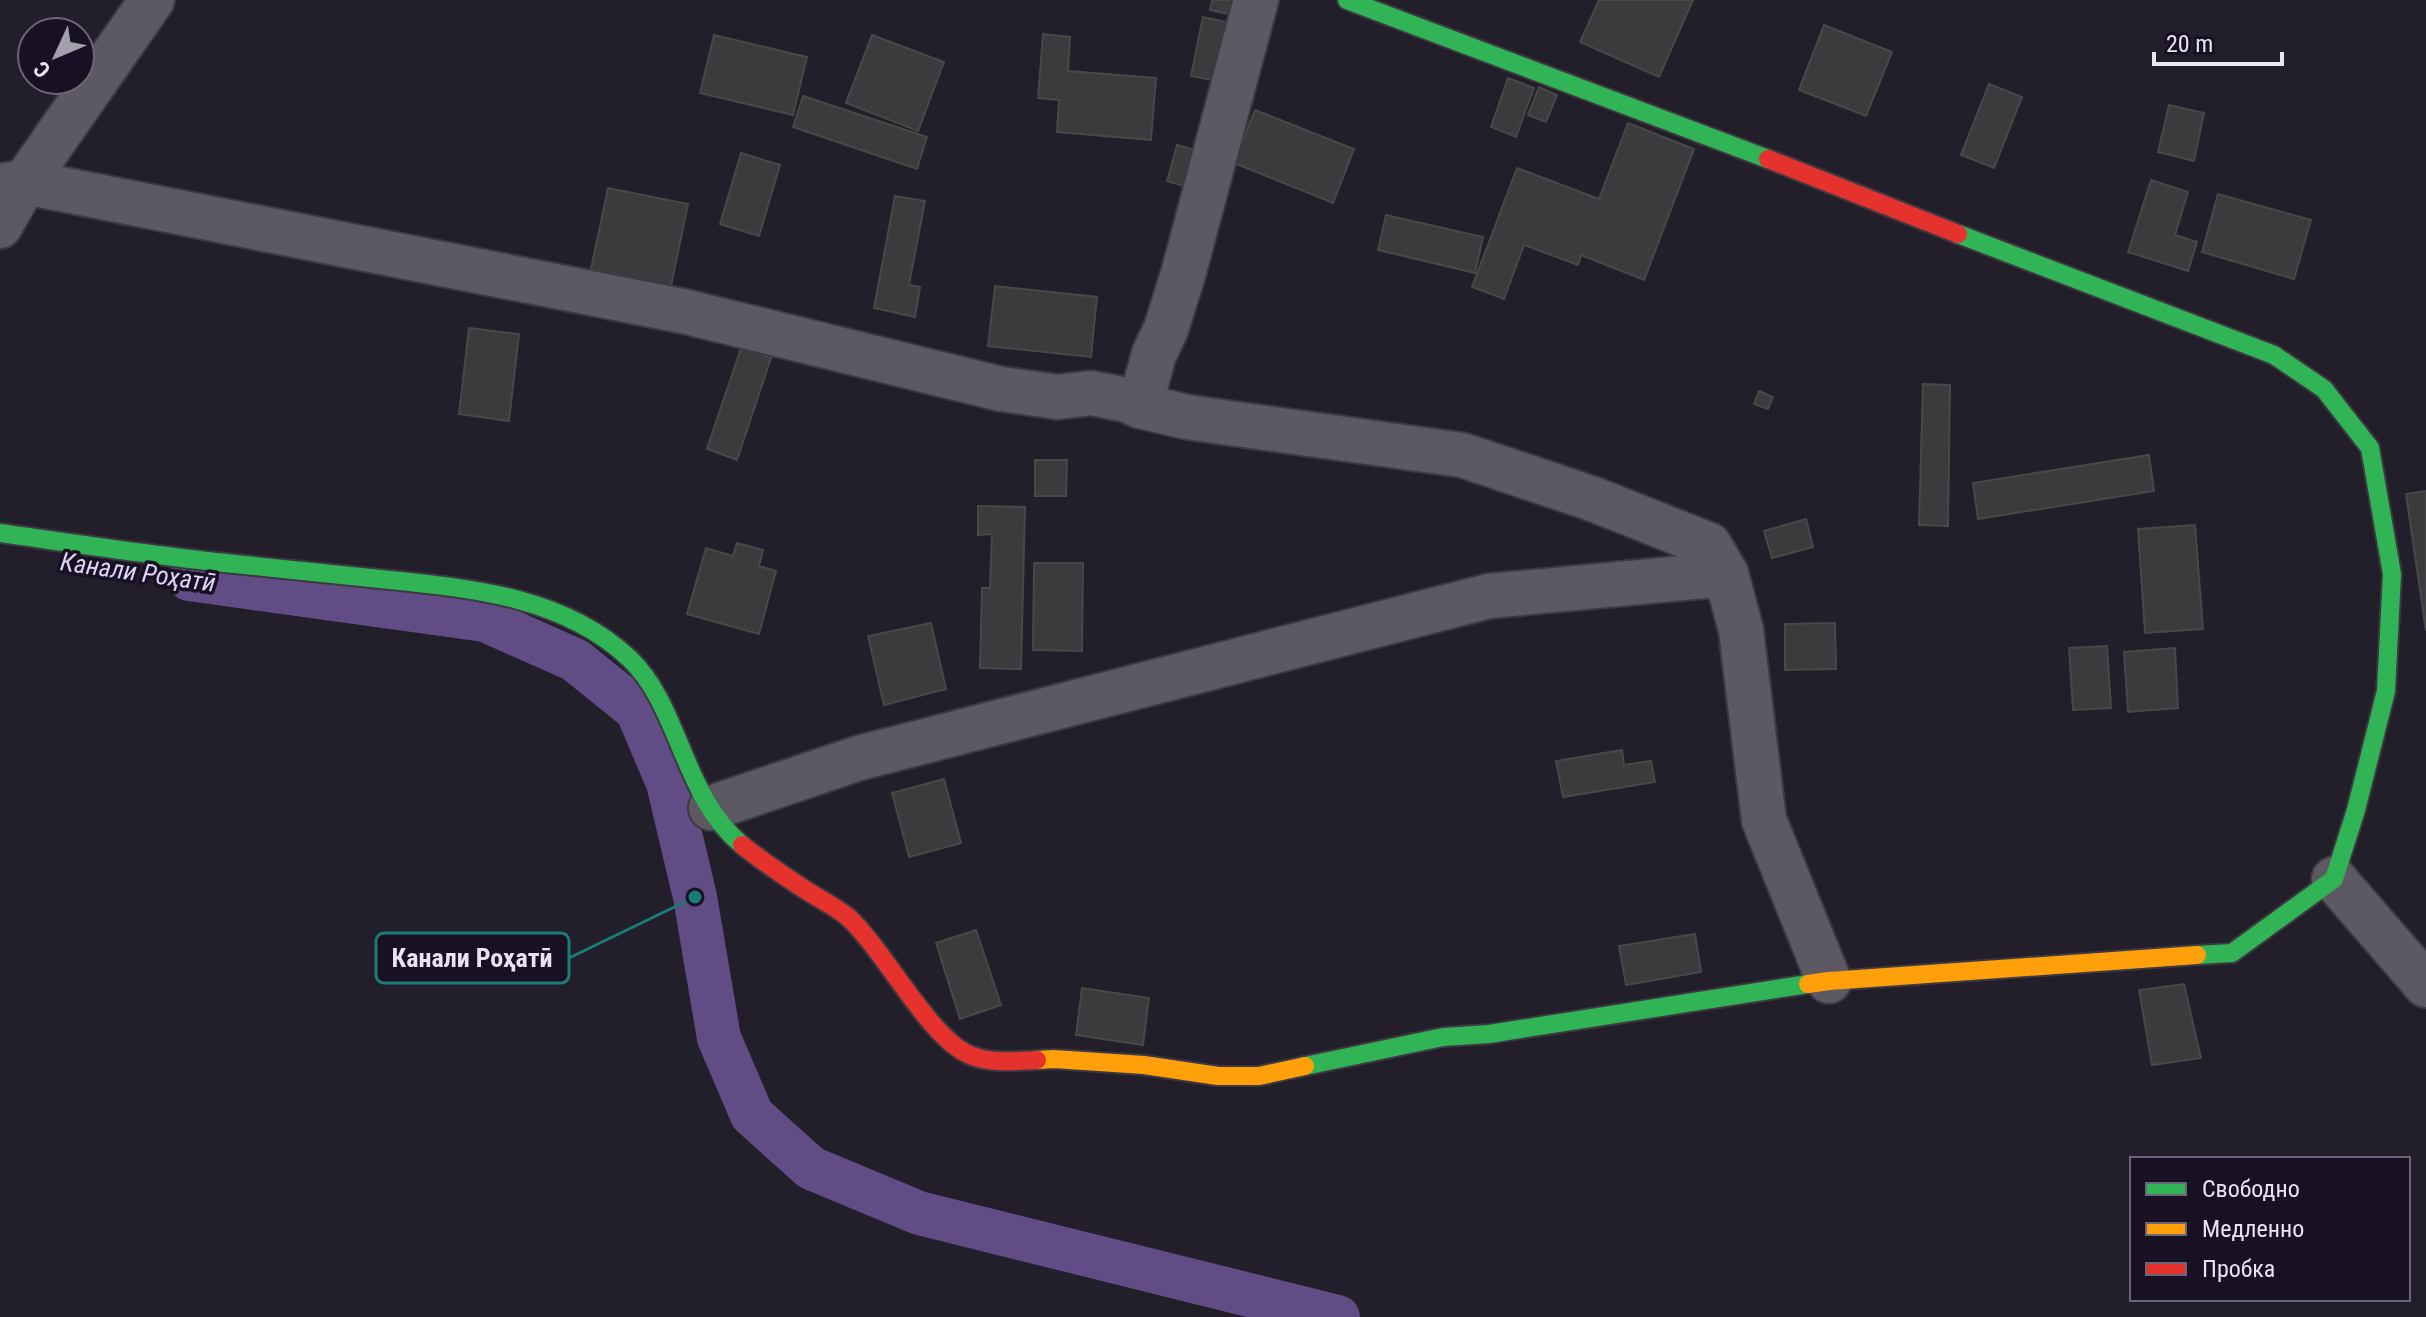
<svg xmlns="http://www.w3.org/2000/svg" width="2426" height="1317" viewBox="0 0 2426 1317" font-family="'Roboto Condensed',sans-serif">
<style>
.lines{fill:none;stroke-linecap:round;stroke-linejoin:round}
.canal{stroke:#624c85;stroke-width:44}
.building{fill:#3b3b3d;stroke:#484848;stroke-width:2}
.street-casing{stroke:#3c3943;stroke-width:48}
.fast-casing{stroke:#3c3943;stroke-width:22}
.slow-casing{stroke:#3c3943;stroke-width:22}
.jam-casing{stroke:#3c3943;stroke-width:22}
.street{stroke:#5c5962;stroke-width:44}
.fast{stroke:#30b455;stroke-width:18}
.slow{stroke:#ff9f0a;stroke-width:18}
.jam{stroke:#e5322d;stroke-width:18}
.labels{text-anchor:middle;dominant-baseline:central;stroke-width:7;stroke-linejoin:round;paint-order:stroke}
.water-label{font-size:26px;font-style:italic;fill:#dfd3f8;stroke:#181124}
.leader{fill:none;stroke:#1a7c75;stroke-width:3}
.callout-dot{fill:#1a7c75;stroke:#181124;stroke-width:3}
.callout{fill:#181124;stroke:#1a7c75;stroke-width:3}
.callout-label{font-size:26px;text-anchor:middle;font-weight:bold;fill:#e9e4f3}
</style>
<rect width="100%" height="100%" fill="#221e2a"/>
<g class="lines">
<polyline class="canal" points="189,579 485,620 575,660 637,710 668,783 695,897 719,1038 752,1115 811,1168 919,1213 1338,1317"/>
</g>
<g class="building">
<polygon points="1212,0 1244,0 1241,17 1210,10"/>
<polygon points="1599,0 1693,0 1659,77 1580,42"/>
<polygon points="1203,17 1235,24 1223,82 1191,76"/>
<polygon points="1824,25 1892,52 1866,116 1799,90"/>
<polygon points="1043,34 1070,37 1068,71 1156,78 1151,140 1057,132 1059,100 1038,98"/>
<polygon points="714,35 807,57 793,115 700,93"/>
<polygon points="872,35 944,62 918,131 846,103"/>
<polygon points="1508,78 1534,88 1516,137 1491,127"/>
<polygon points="1989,84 2022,97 1994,168 1961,155"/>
<polygon points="1539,87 1557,95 1546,122 1528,115"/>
<polygon points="803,96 927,137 917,169 793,127"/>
<polygon points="2169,105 2204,113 2194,161 2158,152"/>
<polygon points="1255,110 1354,149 1333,203 1234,163"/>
<polygon points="1628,123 1694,149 1644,280 1581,255 1578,265 1524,245 1504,299 1472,287 1517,168 1599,199"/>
<polygon points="1177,145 1202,152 1191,188 1167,181"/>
<polygon points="741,153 780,165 759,236 720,224"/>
<polygon points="2151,180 2188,192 2175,235 2197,242 2188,271 2128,252"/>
<polygon points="608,188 688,204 671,286 591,269"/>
<polygon points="2218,194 2311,220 2294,279 2202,252"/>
<polygon points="895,196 925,201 909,285 920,287 915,317 874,308"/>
<polygon points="1386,215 1483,237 1475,273 1378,250"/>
<polygon points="995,286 1097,297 1091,357 988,346"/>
<polygon points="469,328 519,334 509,421 459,414"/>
<polygon points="741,348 771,358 737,460 707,449"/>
<polygon points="1923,384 1950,385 1948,526 1919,525"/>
<polygon points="1759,391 1773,397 1768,409 1754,404"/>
<polygon points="2149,455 2154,491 1978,519 1973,483"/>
<polygon points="1035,460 1067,460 1066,496 1035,496"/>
<polygon points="2426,491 2426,631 2406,494"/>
<polygon points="978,506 1025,507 1021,669 980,668 982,588 990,588 992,534 978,535"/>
<polygon points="1806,519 1813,547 1772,558 1764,531"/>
<polygon points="2195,525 2203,629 2145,633 2138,529"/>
<polygon points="737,543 763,550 759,566 776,571 759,634 687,614 706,548 733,556"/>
<polygon points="1034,563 1083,563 1082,651 1033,650"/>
<polygon points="931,623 946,689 884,705 868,636"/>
<polygon points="1835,623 1836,669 1785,670 1785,624"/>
<polygon points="2107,646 2111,708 2073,710 2069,648"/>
<polygon points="2175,648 2178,708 2128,712 2124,652"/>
<polygon points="1622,750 1624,765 1651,761 1655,782 1563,797 1556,761"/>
<polygon points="944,779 961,843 909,857 892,793"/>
<polygon points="976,930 1001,1005 960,1019 936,943"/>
<polygon points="1695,934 1701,972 1626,985 1619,946"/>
<polygon points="2184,984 2201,1058 2152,1065 2139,990"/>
<polygon points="1082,988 1149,998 1143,1045 1076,1035"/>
</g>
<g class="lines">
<defs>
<g id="street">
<polyline points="0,186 25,182 687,312 1001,389 1058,397 1091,393 1127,400 1140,406 1154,354 1166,329 1184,271 1256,0"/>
<polyline points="0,226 25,182 152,0"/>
<polyline points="1140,406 1187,417 1229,423 1462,455 1593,499 1709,545 1726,574"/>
<polyline points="711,808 859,758 1489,596 1726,574 1741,630 1764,820 1829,981"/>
<polyline points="2334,879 2426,985"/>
</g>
<g id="fast">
<polyline points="1347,0 1768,159"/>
<polyline points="1958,234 2274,355 2324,389 2370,448 2392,574 2386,691 2356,810 2334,879 2232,953 2197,955"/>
<path d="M0 533C78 544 156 556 235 564 283 569 332 574 380 579 467 588 563 595 630 659 680 707 683 797 742 845"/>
<polyline points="1305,1066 1443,1037 1489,1034 1808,984"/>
</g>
<g id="slow">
<polyline points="1808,984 1829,981 2197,955"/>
<polyline points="1037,1060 1054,1059 1144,1065 1218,1076 1259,1076 1305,1066"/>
</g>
<g id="jam">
<polyline points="1768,159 1958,234"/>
<path d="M742 845C763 862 784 876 807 891 820 899 836 907 848 917 885 951 929 1038 970 1055 991 1064 1015 1061 1037 1060"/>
</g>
</defs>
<use href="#street" class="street-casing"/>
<use href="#fast" class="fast-casing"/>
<use href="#slow" class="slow-casing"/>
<use href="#jam" class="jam-casing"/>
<use href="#street" class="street"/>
<use href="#fast" class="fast"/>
<use href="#slow" class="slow"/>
<use href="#jam" class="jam"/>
</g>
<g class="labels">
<g class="water-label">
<text transform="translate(138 572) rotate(8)">Канали Роҳатӣ</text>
</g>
</g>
<path class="leader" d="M695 897L569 958"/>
<circle class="callout-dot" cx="695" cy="897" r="8"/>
<rect class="callout" x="376" y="933" width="193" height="50" rx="8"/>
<g class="callout-label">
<text x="472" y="967">Канали Роҳатӣ</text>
</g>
<rect x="2130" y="1157" width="280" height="144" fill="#181124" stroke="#6c6577" stroke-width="2"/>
<rect x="2146" y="1183" width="40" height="12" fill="#30b455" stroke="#6c6577" stroke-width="2"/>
<text x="2202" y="1197" font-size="24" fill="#e9e4f3">Свободно</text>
<rect x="2146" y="1223" width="40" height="12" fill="#ff9f0a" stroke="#6c6577" stroke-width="2"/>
<text x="2202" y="1237" font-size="24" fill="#e9e4f3">Медленно</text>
<rect x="2146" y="1263" width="40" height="12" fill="#e5322d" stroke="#6c6577" stroke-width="2"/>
<text x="2202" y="1277" font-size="24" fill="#e9e4f3">Пробка</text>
<g transform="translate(56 56) rotate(226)"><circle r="38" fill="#181124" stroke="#6c6577" stroke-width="2"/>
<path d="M0-6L14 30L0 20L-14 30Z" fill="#a39fad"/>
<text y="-12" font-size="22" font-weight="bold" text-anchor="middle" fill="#e9e4f3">С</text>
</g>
<path d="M2154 52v12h128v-12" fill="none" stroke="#e9e4f3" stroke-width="4"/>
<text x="2166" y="52" font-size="24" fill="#e9e4f3" stroke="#181124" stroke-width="6" paint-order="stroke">20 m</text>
</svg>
